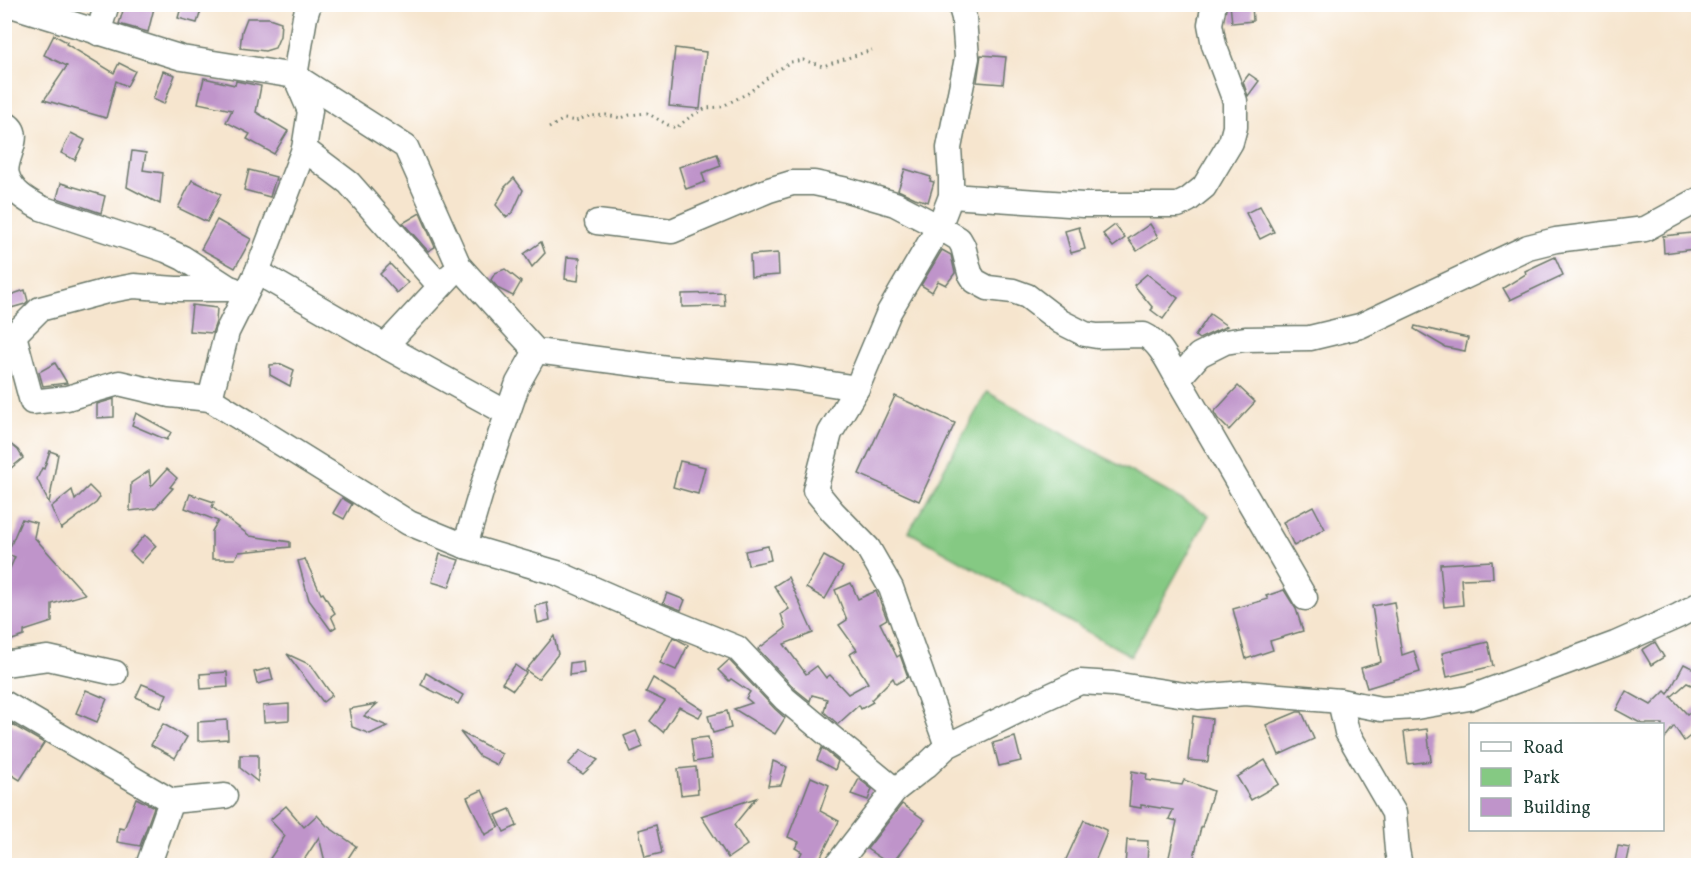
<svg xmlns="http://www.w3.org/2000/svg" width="1703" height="870" viewBox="0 0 1703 870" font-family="Vollkorn,serif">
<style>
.green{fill:#85c983;stroke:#52835c;stroke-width:1.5}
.building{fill:#bf94ca}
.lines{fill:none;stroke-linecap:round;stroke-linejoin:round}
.minor-casing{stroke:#6a786a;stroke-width:27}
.path{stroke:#6a786a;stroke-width:3;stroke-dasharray:1.5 4.5;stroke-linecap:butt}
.minor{stroke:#fff;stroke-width:24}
</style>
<rect width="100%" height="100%" fill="#fff"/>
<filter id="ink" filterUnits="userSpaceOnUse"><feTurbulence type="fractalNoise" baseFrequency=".0167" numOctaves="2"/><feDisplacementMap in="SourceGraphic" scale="12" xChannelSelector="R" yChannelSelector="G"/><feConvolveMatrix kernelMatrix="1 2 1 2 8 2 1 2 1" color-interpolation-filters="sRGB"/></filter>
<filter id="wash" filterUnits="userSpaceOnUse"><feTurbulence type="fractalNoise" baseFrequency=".008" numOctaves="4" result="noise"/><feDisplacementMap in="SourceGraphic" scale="24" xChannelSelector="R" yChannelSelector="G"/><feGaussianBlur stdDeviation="1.35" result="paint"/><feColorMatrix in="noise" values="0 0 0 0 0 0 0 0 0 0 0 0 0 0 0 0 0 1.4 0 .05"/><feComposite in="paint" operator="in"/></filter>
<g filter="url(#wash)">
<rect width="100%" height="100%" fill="#f6e5ce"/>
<polygon class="green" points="987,392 1209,515 1131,656 909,532"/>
<g id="blocks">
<g class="building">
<polygon points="125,4 155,4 148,32 119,24"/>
<polygon points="182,4 203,4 197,23 178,18"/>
<polygon points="1230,4 1252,4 1253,21 1232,23"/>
<polygon points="247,18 269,18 281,22 280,36 275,48 265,51 240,48 242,31"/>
<polygon points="54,35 67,42 66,44 114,73 119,63 135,71 127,86 116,81 106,118 44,100 67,66 44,55"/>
<polygon points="675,48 706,52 700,109 669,106"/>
<polygon points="981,55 1006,57 1003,84 977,82"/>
<polygon points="163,71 175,75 164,104 153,99"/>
<polygon points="1249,74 1259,81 1248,96 1243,82"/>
<polygon points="204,78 235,85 236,81 261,86 256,112 288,131 274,154 247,139 250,134 226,122 232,110 198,103"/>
<polygon points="71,133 85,140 75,160 61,153"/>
<polygon points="132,151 146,153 143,170 163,173 160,204 127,187"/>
<polygon points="717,154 721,166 702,173 705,182 686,189 679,167"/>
<polygon points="905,169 931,177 930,181 934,182 928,202 915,198 898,190"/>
<polygon points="249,170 276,177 270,197 244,190"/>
<polygon points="514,178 523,190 513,212 506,217 496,205 505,189 504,188"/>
<polygon points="192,180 221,194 207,222 178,208"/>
<polygon points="61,183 105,196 101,213 57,198"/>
<polygon points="1260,206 1274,232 1260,239 1246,213"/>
<polygon points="420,213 435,247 428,251 403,223"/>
<polygon points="217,220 251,239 235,268 201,249"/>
<polygon points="1150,224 1158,237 1137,251 1128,239"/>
<polygon points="1115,225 1125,238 1113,247 1103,234"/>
<polygon points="1079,227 1085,249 1071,253 1065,231"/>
<polygon points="1692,233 1694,249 1664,253 1663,236"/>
<polygon points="541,242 545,253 532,267 524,254"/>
<polygon points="942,250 951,255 955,273 946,285 938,281 932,292 921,285"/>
<polygon points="778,253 779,275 751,277 750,255"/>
<polygon points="567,257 580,258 578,281 565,279"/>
<polygon points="1555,257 1563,275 1510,300 1503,288 1526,274 1525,271"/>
<polygon points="390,264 408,283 397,293 380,274"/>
<polygon points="505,269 521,282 513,296 499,289 491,280 495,273"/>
<polygon points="1147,274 1178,298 1163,319 1151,310 1153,308 1134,285"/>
<polygon points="25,290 28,301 25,304 4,310 4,297"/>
<polygon points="724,293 725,306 682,307 682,294"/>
<polygon points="192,305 217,308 216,322 212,333 189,331"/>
<polygon points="1210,314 1227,326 1199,339 1195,336"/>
<polygon points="1415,326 1468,338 1465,351 1445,347 1414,329"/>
<polygon points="55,363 67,383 43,386 39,372"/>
<polygon points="281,364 294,370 290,386 270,375 270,365"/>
<polygon points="1238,386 1255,402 1229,430 1218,419 1214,412"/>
<polygon points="895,396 955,423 919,501 859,474"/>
<polygon points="114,399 114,417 97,418 97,404"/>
<polygon points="136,413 171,432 167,440 132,425"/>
<polygon points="4,439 18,450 23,458 4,474"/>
<polygon points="50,451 58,454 49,503 37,479 42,468 44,469"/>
<polygon points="680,461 705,467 698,494 673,487"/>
<polygon points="167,469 177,478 170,487 173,488 155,508 130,511 131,483 149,471 151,487"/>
<polygon points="89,486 100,497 96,503 61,529 51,507 72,490 75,500"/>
<polygon points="190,494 214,502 212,507 250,536 290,542 290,547 239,552 235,559 212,559 212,531 218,521 185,508"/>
<polygon points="342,498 352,504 344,519 333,513"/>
<polygon points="1313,506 1325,529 1294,546 1283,522"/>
<polygon points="22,519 37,523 34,537 85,594 52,604 52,622 24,631 24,636 9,641 4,633 4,582 15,557 7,554"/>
<polygon points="145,535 156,546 141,563 130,552"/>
<polygon points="768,546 771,560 748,565 745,551"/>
<polygon points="440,554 459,560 449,587 432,582"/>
<polygon points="824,556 843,567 825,599 806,588"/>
<polygon points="305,559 321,594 323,593 335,613 331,616 336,627 331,630 309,600 298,561"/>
<polygon points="1492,561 1493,578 1461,579 1463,605 1444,607 1440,564"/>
<polygon points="788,577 813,633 784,644 806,674 817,666 826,678 830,675 848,694 868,683 850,654 857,650 839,625 847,620 835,590 851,583 858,599 876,591 887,619 880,623 897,657 900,655 908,677 896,684 893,678 871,700 873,702 861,709 859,705 838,724 824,712 827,699 812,695 810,701 795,689 758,649 786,628 781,614 789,609 774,586"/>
<polygon points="1284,590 1296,609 1303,631 1270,641 1273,650 1246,659 1233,609 1268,599 1266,596"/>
<polygon points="667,593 685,600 681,610 663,603"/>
<polygon points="1394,602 1402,655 1414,651 1420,672 1367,688 1361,668 1381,662 1372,606"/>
<polygon points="547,603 550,620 538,623 535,606"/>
<polygon points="554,636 558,654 538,679 526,670"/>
<polygon points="673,637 688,645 676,670 660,663"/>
<polygon points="1488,642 1493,666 1447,677 1442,653"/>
<polygon points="1655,642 1664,657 1651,665 1642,650"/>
<polygon points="287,654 311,665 332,695 323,702"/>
<polygon points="729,660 775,709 785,718 775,734 734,709 752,703 746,698 750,692 731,679 729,681 718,670"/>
<polygon points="583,661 584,673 569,675 570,663"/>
<polygon points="1684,664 1698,671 1698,688 1687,683 1671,697 1687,714 1698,706 1698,730 1684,741 1674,726 1662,742 1662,724 1642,724 1616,710 1626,691 1651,705 1665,691 1668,694"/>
<polygon points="515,665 526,673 513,690 502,683"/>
<polygon points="270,668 273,680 257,684 254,672"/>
<polygon points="227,672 228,687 201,689 200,674"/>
<polygon points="426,673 463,695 458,704 421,685"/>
<polygon points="653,678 703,710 699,717 679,707 663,732 650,721 665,701 646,692"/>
<polygon points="142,684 167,694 161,708 136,697"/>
<polygon points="86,690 107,699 97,722 76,713"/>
<polygon points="289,704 289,720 264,722 263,706"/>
<polygon points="377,704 364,716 387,726 370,734 352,727 349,709"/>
<polygon points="727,711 731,728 713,733 708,716"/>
<polygon points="1297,712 1302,712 1314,739 1279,755 1266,725"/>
<polygon points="1193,716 1212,719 1208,762 1188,760"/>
<polygon points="4,720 44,743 20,780 4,770"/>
<polygon points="227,720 228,739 198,741 198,722"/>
<polygon points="163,724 187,737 175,758 151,745"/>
<polygon points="1427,729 1431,761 1408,764 1404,732"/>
<polygon points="636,731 643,747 631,752 624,736"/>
<polygon points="460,732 502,754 497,765 479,756"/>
<polygon points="708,737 712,759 694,762 691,739"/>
<polygon points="1015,737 1021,761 999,766 993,743"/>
<polygon points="822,748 838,761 835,770 817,760"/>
<polygon points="581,750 598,760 583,774 568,764"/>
<polygon points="240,755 258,755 258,782 240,768"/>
<polygon points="1265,760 1279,784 1251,800 1237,777"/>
<polygon points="773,761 787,767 781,785 768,786"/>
<polygon points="696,767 698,793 681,795 678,769"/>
<polygon points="1132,771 1147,774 1146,780 1182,785 1184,780 1213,791 1202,827 1201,827 1192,866 1167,866 1177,821 1169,819 1173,810 1141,805 1141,808 1129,806"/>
<polygon points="811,777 829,785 820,811 839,821 816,866 805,866 797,862 802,852 795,848 799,842 788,837"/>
<polygon points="859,779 872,789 868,800 851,794"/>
<polygon points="482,790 499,827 485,835 467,797"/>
<polygon points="136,798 154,807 140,846 117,842 119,828 124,829"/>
<polygon points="756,798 734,825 747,845 728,858 701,816"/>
<polygon points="902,804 925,820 891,865 867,849"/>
<polygon points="286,806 304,827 317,815 327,826 356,846 343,866 326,866 319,837 300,866 265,866 285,836 270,820"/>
<polygon points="510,809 517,826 504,832 496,815"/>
<polygon points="1084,820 1106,830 1106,835 1093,866 1063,866"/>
<polygon points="656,825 662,853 645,857 639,830"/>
<polygon points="1127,840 1148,841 1147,866 1125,866"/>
<polygon points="1618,846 1630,848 1626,866 1614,866"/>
</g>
</g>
</g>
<g filter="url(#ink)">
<use href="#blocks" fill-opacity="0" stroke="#6a786a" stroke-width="1.5"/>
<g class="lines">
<defs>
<g id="minor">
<polyline points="8,4 182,58 295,76 406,147 459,266 536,351 667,368 793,378 857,388"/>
<polyline points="98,33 107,4"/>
<path d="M4 123C27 134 2 157 7 175 12 192 26 200 41 208L166 250 183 258 231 289"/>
<polyline points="304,149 349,183 440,286"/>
<polyline points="951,196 1083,205 1178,205 1188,200 1204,187 1231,142 1235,127 1235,101 1214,45 1210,24 1214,4"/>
<path d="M597 222 672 231 769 190 792 183H814L847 190 895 204 939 227 959 239 963 246 970 273 975 281 988 288 1013 291 1027 296 1061 322 1085 334 1097 336 1144 335C1160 342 1169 364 1178 379L1305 598"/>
<polyline points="257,272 385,346 507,413"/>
<polyline points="4,332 14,335 40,309 107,291 134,286 176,289 233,289"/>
<polyline points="14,335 32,402 67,398 119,383 170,395 210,399 409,523 465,546 557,573 628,604 737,648 785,699 895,790"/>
<polyline points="385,346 451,275"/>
<polyline points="1178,379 1199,355 1225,342 1245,339 1310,338 1360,326 1528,247 1556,240 1645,229 1698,200"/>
<polyline points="210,399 227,332 257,272 304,149 310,111 295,76 305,17 309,4"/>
<polyline points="465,546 484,482 518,383 536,351"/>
<polyline points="4,664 48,658 115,673"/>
<polyline points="1340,701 1347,732 1394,813 1397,850 1400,866"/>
<polyline points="4,703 171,801 148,866"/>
<polyline points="947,746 891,588 868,548 833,512 815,490 830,433 857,388 889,312 939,227 951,196 951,178 949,148 967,58 964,18 960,4"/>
<polyline points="171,801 225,796"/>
<polyline points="836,866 895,790 927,765 947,746 1028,706 1080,682 1113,684 1198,697 1245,693 1340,701 1381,709 1416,707 1469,698 1615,644 1678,616 1698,605"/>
</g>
</defs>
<use href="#minor" class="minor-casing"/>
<polyline class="path" points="549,128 564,119 576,121 589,116 606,115 621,118 630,115 647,113 668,125 676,128 690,117 706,108 721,107 748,93 776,71 791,62 803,60 823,66 872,50"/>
<use href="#minor" class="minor"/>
</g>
</g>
<rect width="1703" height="870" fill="none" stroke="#fff" stroke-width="24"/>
<rect x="1469" y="723" width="195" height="108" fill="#ffffff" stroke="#a5b1ae" stroke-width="1.5"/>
<rect x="1481" y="742" width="30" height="9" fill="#ffffff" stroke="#a5b1ae" stroke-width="1.5"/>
<text x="1523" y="753" font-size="18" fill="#1f3d34">Road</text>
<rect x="1481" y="768" width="30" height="18" fill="#85c983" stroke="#a5b1ae" stroke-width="1.5"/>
<text x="1523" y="783" font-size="18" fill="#1f3d34">Park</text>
<rect x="1481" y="798" width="30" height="18" fill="#bf94ca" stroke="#a5b1ae" stroke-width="1.5"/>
<text x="1523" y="813" font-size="18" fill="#1f3d34">Building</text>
</svg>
